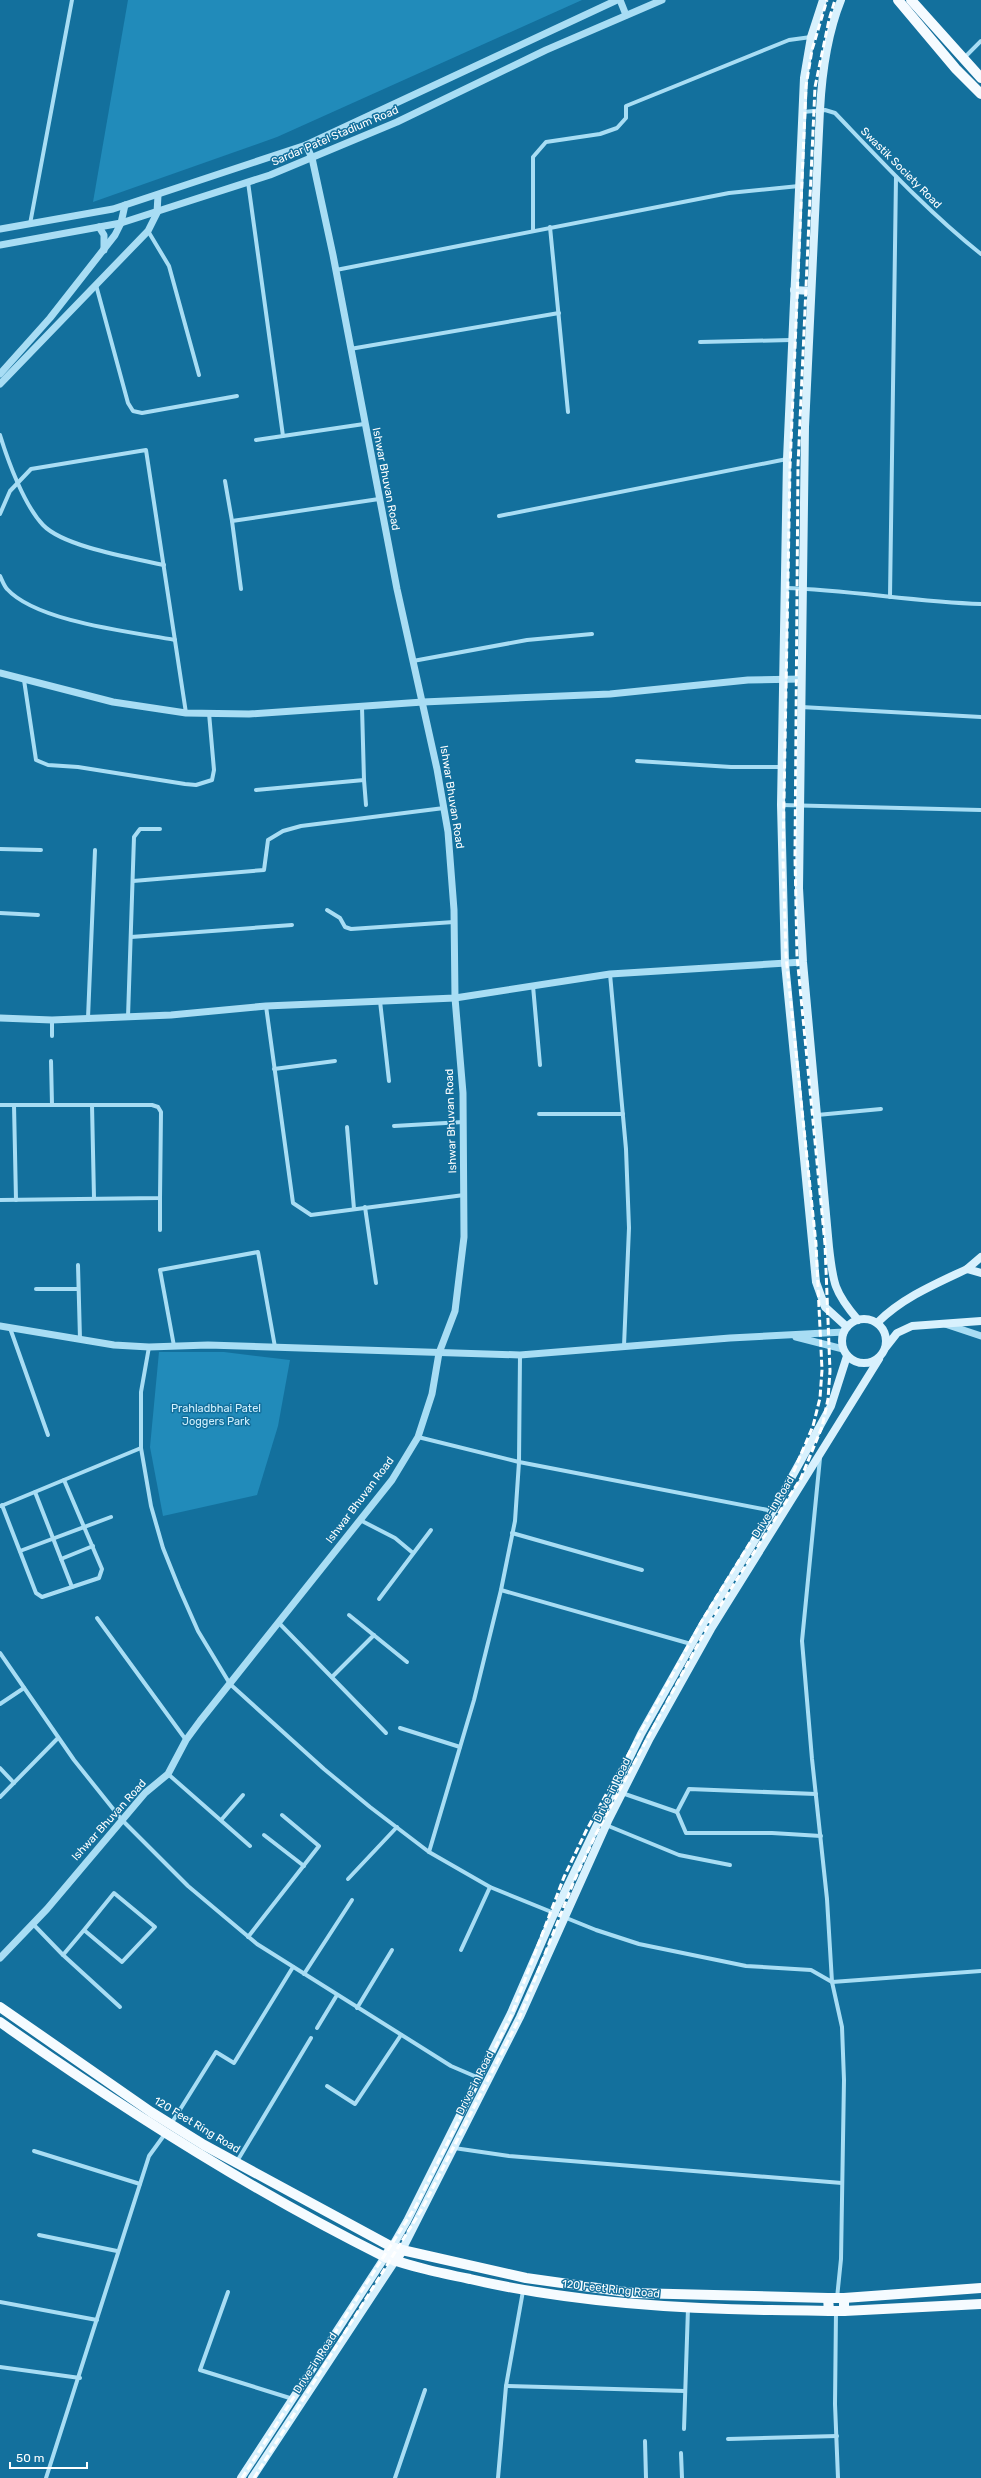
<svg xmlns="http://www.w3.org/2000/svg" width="981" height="2478" viewBox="0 0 981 2478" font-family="Rubik,sans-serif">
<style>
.green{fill:#218bba}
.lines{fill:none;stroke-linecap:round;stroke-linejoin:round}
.minor{stroke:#a8ddf4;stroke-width:4}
.tertiary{stroke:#a8ddf4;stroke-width:7}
.secondary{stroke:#d8f1fd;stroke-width:8}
.primary{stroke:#f5fbff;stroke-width:10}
.rail{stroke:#fff;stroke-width:3;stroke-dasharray:7 3;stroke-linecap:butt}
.labels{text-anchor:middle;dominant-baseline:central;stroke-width:3;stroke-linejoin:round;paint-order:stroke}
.street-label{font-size:11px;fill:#fff;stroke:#13709d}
.park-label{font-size:11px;fill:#d1f0fd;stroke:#13709d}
</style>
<rect width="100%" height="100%" fill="#13709d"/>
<g class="green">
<polygon points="128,0 582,0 277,137 93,202"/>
<polygon points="159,1352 224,1352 290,1360 278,1426 257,1495 163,1516 150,1447"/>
</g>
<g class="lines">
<g class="minor">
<polyline points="964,58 981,41"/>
<path d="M803 112 825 110 835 113C882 162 928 212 981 254"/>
<polyline points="248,182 283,436 364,424"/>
<polyline points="30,224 72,0"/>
<polyline points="550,227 568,412"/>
<polyline points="148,231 169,266 199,375"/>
<polyline points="533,231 533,157 546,142 600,134 617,128 626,118 626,106 789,40 811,37"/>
<polyline points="336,270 729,193 799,186"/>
<polyline points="96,285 128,403 133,411 142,413 237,396"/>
<polyline points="700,342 791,340"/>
<polyline points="350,349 559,313"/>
<path d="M0 435C8 461 24 505 43 525 64 547 133 558 164 565"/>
<polyline points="256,440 283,436"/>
<polyline points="225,481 232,521"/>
<polyline points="0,514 10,491 31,469 146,450 186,713"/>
<polyline points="499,516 787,459"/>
<path d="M0 576C2 580 4 586 7 589 37 622 132 632 175 640"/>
<path d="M785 588C851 590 915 602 981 604"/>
<polyline points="241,589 232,521 379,499"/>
<polyline points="890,597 896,177"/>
<polyline points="413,661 527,640 592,634"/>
<polyline points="24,680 36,760 48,765 78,767 185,784 196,785 212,780 214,770 209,713"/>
<polyline points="801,707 981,717"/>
<polyline points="637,761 731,767 782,767"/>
<polyline points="364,780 366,805"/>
<polyline points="256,790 364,780 362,707"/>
<polyline points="781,805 981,810"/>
<polyline points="0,849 41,850"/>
<polyline points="133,881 264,870 268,840 283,831 301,826 444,808"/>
<polyline points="327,910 340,918 345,927 351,929 454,922"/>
<polyline points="0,913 38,915"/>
<polyline points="131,937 292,925"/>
<polyline points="610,974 626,1149 629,1228 624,1346"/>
<polyline points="533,986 540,1065"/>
<polyline points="380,1001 389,1081"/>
<polyline points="266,1006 293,1203 311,1215 464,1195"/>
<polyline points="128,1017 134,837 140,829 160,829"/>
<polyline points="88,1018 95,850"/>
<polyline points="52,1036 52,1020"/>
<polyline points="51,1061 52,1105"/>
<polyline points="274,1069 335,1061"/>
<polyline points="0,1105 152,1105 158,1107 161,1112 160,1198 0,1200"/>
<polyline points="14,1105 16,1200"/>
<polyline points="92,1105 94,1198"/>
<polyline points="539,1114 623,1114"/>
<polyline points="817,1115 881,1109"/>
<polyline points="394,1126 463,1122"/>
<polyline points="347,1127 354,1209"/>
<polyline points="365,1207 376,1283"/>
<polyline points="160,1230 160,1198"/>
<polyline points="78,1265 80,1339"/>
<polyline points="36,1289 78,1289"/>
<polyline points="10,1328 48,1435"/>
<polyline points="174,1346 160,1270 258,1252 275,1347"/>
<polyline points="149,1347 141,1392 141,1448 151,1506 163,1548 179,1588 198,1631 230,1684 324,1769 370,1807 429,1852 490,1887 596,1930 639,1944 746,1966 811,1970 832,1982 981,1971"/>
<polyline points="418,1437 519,1462 773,1511"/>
<polyline points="820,1458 802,1641 812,1759 827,1899 832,1982 842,2027 844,2080 841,2259 837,2298"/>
<polyline points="35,1492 72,1587"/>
<polyline points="2,1505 36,1593 42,1597 99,1578 102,1569 64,1480"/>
<polyline points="1,1506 141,1448"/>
<polyline points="360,1520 395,1538 413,1553"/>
<polyline points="512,1533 642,1570"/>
<polyline points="20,1551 111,1517"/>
<polyline points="61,1559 93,1546"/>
<polyline points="501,1590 691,1644"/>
<polyline points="379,1599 431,1530"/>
<polyline points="349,1615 407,1662"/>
<polyline points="97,1618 186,1740"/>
<polyline points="278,1622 386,1733"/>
<polyline points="0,1653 74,1760 122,1820 188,1886 257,1944 451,2066 479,2078"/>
<polyline points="332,1677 374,1635"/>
<polyline points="0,1704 24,1688"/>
<polyline points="400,1728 460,1747"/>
<polyline points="0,1768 14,1783"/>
<polyline points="168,1774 250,1846"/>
<polyline points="622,1793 677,1812 689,1789 816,1794"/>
<polyline points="0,1797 58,1738"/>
<polyline points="677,1812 686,1833 772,1833 821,1836"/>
<polyline points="222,1819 243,1795"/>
<polyline points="606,1825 679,1855 730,1865"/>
<polyline points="264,1835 304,1866"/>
<polyline points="429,1852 474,1700 501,1590 515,1521 519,1462 520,1355"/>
<polyline points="348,1879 397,1827"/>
<polyline points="33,1924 63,1955 84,1930 122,1962 155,1927 114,1893 84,1930"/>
<polyline points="248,1937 319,1846 282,1815"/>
<polyline points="461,1950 490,1887"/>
<polyline points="63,1955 120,2007"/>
<polyline points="304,1974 352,1900"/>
<polyline points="357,2008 392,1950"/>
<polyline points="317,2028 337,1995"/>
<polyline points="327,2086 355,2104 401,2035"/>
<polyline points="171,2124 216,2052 234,2063 293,1967"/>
<polyline points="454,2148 509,2156 842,2183"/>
<polyline points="34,2151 140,2184"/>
<polyline points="236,2163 311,2038"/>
<polyline points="39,2235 117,2251"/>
<polyline points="228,2292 200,2370 293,2399"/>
<polyline points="0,2302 97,2320"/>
<polyline points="836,2311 835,2404 838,2478"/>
<polyline points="0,2367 80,2378"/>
<polyline points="506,2386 685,2391"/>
<polyline points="684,2429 688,2308"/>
<polyline points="728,2439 837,2436"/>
<polyline points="645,2441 646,2478"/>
<polyline points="681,2453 682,2478"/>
<polyline points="46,2478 149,2156 165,2134"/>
<polyline points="395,2478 425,2390"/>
<polyline points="498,2478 506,2386 523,2291"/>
</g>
<g class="tertiary">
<polyline points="620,0 626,15"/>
<polyline points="99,227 104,235 104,250"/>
<polyline points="0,229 113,209 306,145 617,0"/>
<polyline points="0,245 121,223 270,175 397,122 546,50 662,0"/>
<polyline points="0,374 50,318 115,235 121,223 125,205"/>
<polyline points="0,384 148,231 157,213 158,195"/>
<polyline points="0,673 113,702 186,713 249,714 423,702 610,694 748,680 801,679"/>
<polyline points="0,1018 52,1020 171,1015 266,1006 455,998 610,974 803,962"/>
<polyline points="945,1324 981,1336"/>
<polyline points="0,1326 114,1345 149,1347 208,1345 520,1355 730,1338 844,1332"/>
<polyline points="796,1337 843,1349"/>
<polyline points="0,1958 47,1909 145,1793 168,1774 186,1740 200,1721 392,1480 418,1437 432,1394 439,1353 455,1311 464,1237 463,1093 455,998 454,910 448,832 437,769 397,589 333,255 312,158 306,145"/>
</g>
<g class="secondary">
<polyline points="823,0 811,37 804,78 787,459 781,805 785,963 816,1282 825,1307 847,1327"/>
<path d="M841 0C827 35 822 72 820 110L805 427 799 888 803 962 829 1247C833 1283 834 1292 858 1320"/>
<polyline points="794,290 811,291"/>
<polyline points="967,1269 981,1257"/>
<circle cx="864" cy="1341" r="22"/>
<path d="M877 1323C902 1298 935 1284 967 1269L981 1273"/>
<polyline points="886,1347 897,1333 912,1326 981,1321"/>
<polyline points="392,2247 407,2221 511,2013 554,1914 641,1734 703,1624 773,1511 831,1406 847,1356"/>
<polyline points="402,2250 520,2017 608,1821 650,1738 711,1629 879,1359"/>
<polyline points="241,2478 385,2257"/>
<polyline points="252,2478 395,2261"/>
</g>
<g class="primary">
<polyline points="898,0 956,69 981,94"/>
<polyline points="911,0 981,78"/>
<polyline points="0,2007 151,2112 204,2145 392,2247"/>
<path d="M0 2022C123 2109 250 2190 385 2257"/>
<polyline points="402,2250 526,2278 633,2293 828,2298"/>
<path d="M395 2261 402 2250 392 2247 385 2257C412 2267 441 2273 470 2279 569 2302 670 2309 771 2310 795 2310 820 2311 844 2311V2298H828L829 2311"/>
<polyline points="844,2298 981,2288"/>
<polyline points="844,2311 981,2304"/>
</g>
<g class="rail">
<polyline points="242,2478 416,2206 511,2016 564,1877 586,1831 703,1619 793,1473 813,1426 820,1398 822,1370 816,1244 786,956 783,856 790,467 806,86 812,50 827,0"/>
<polyline points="254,2478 422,2209 519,2019 574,1881 596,1834 710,1622 801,1478 822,1427 828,1399 830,1371 825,1244 797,956 795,857 798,466 815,87 829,20 835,0"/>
</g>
</g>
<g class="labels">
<g class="street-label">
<text transform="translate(335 136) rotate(-23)">Sardar Patel Stadium Road</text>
<text transform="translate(901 168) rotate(45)">Swastik Society Road</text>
<text transform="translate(386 479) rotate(79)">Ishwar Bhuvan Road</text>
<text transform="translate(452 797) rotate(81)">Ishwar Bhuvan Road</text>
<text transform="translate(451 1121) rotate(-92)">Ishwar Bhuvan Road</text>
<text transform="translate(360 1500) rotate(-53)">Ishwar Bhuvan Road</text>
<text transform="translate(773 1507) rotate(-58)">Drive-in Road</text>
<text transform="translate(612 1790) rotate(-64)">Drive-in Road</text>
<text transform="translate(109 1820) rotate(-48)">Ishwar Bhuvan Road</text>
<text transform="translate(475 2083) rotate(-63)">Drive-in Road</text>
<text transform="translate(197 2125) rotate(31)">120 Feet Ring Road</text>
<text transform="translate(611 2289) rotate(6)">120 Feet Ring Road</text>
<text transform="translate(315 2363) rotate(-57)">Drive-in Road</text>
</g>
<g class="park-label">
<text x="216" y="1408">Prahladbhai Patel<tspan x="216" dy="13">Joggers Park</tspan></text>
</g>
</g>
<path d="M10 2462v6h77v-6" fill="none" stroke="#ffffff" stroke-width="2"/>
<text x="16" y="2462" font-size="12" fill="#ffffff" stroke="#13709d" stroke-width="3" paint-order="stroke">50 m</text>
</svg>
